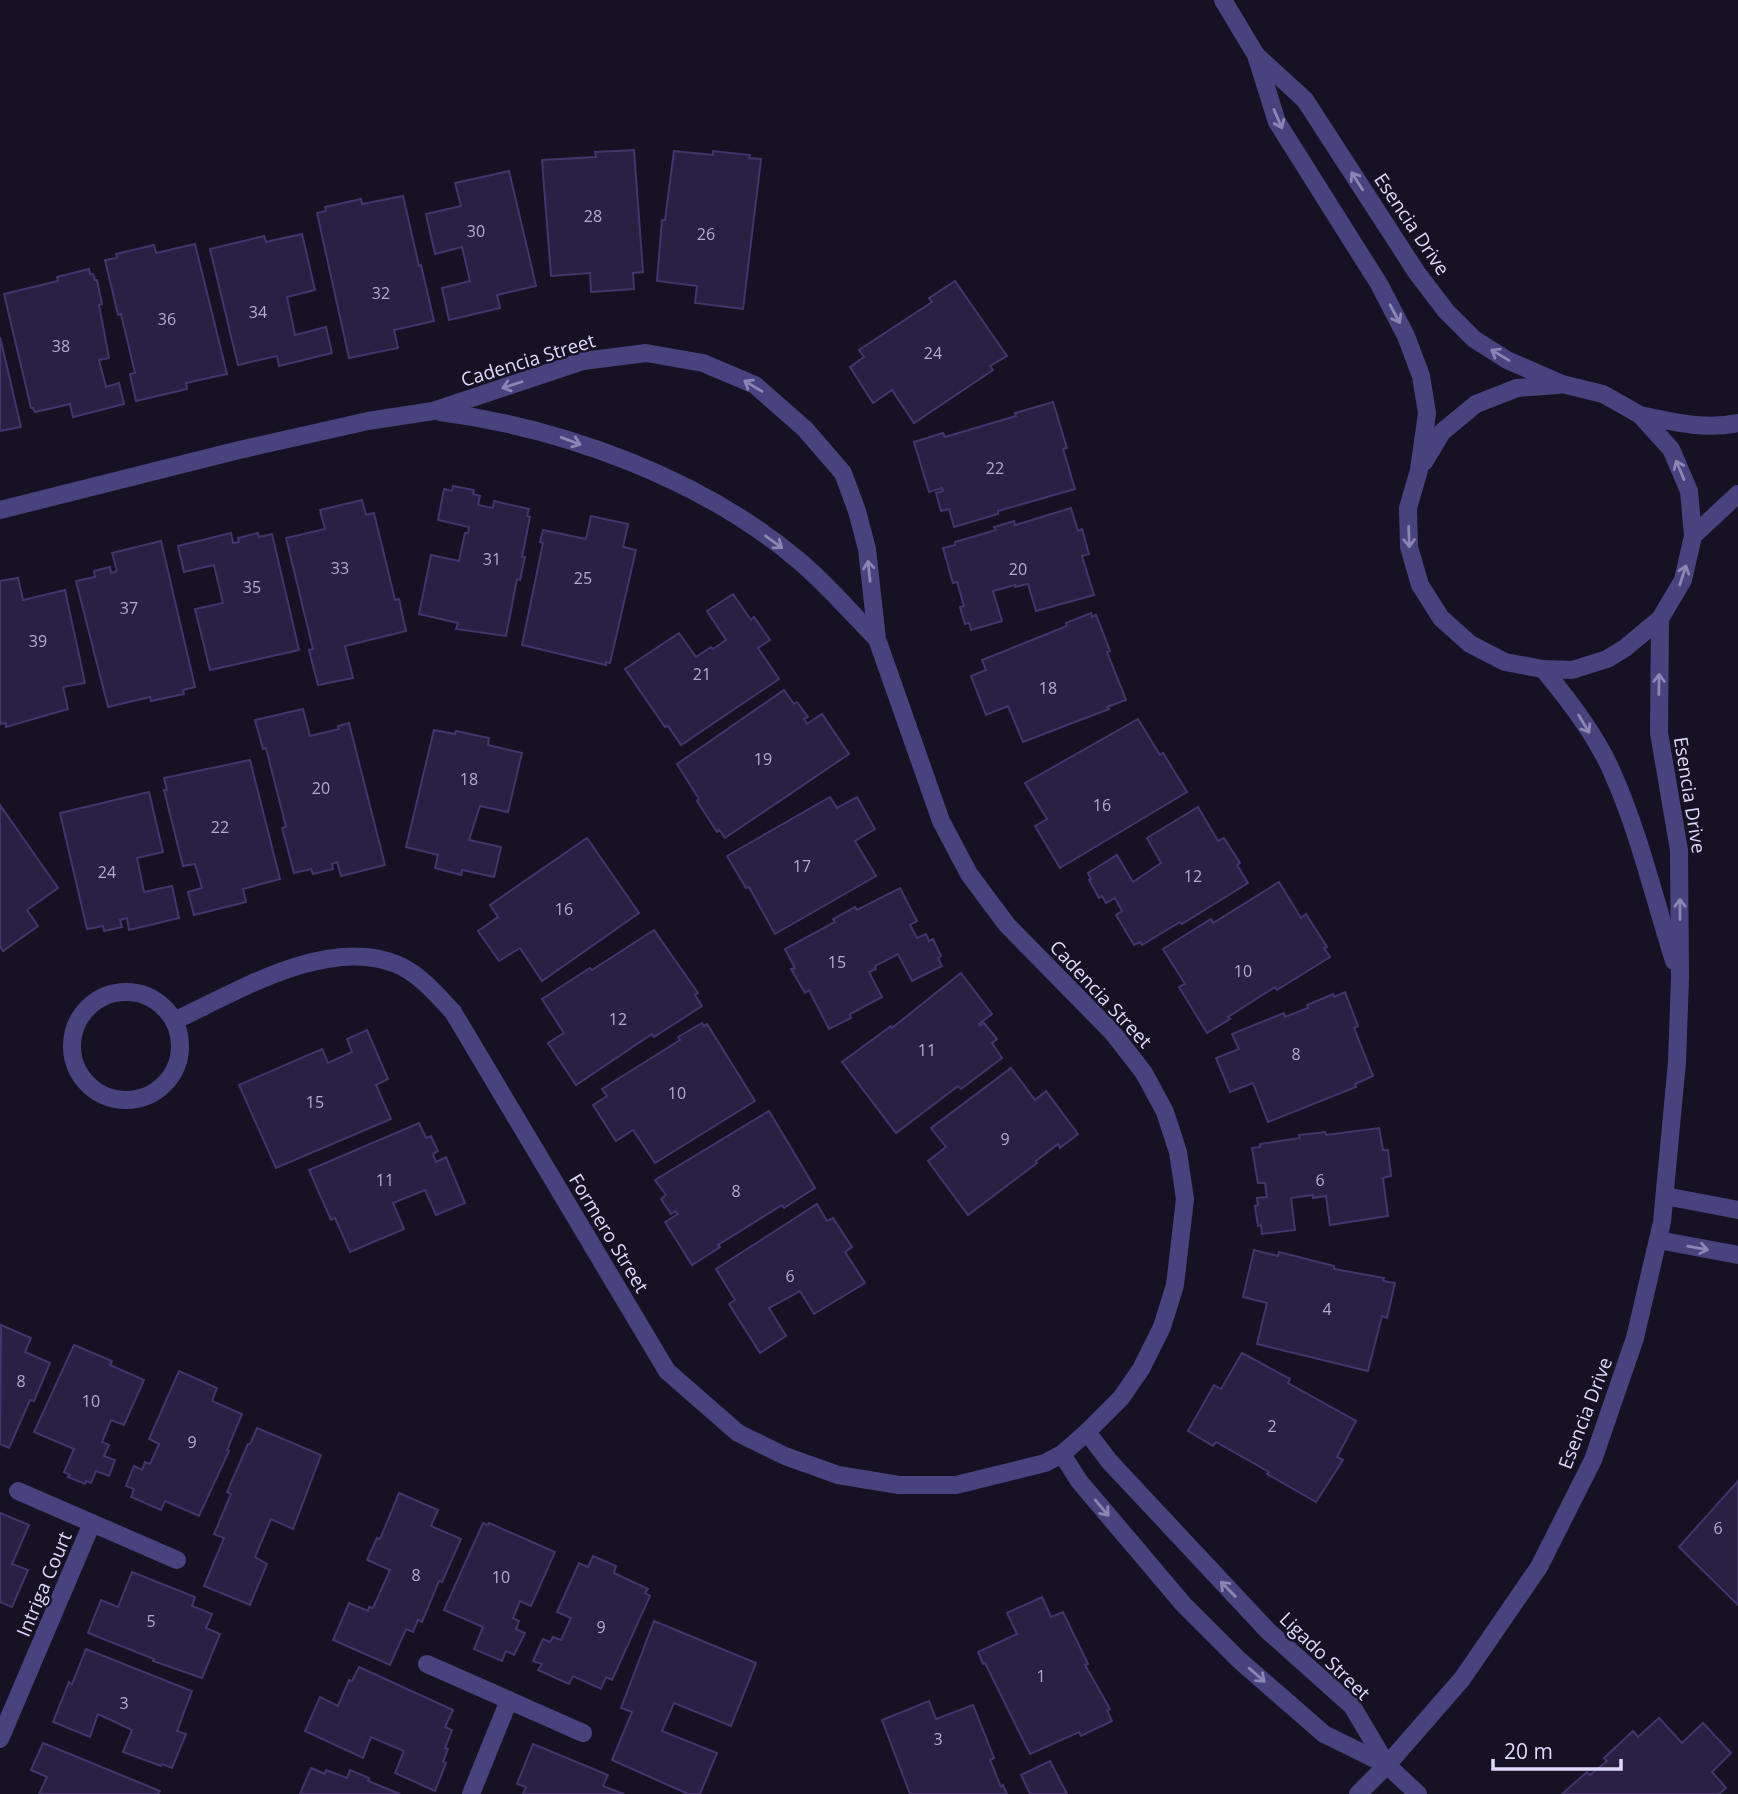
<svg xmlns="http://www.w3.org/2000/svg" width="1738" height="1794" viewBox="0 0 1738 1794" font-family="'Open Sans',sans-serif">
<style>
.building{fill:#292043;stroke:#43356c;stroke-width:2}
.lines{fill:none;stroke-linecap:round;stroke-linejoin:round}
.minor{stroke:#48427e;stroke-width:18}
.tertiary{stroke:#48427e;stroke-width:18}
.oneway{stroke:#8c86b6}
.labels{text-anchor:middle;dominant-baseline:central;stroke-width:5;stroke-linejoin:round;paint-order:stroke}
.number-label{font-size:16px;fill:#b2abcd}
.street-label{font-size:19px;fill:#dfd9fb;stroke:#161224}
</style>
<rect width="100%" height="100%" fill="#161224"/>
<g class="building">
<polygon points="634,150 643,272 633,273 634,289 591,292 590,273 551,276 542,160 596,157 595,152"/>
<polygon points="674,151 713,155 713,151 750,155 749,158 761,159 743,309 695,303 697,286 657,281 662,220 665,220"/>
<polygon points="509,171 536,286 497,295 500,308 449,320 442,288 470,281 462,247 435,254 426,214 461,206 455,183"/>
<polygon points="403,196 419,266 421,265 434,321 394,330 398,348 349,358 317,213 326,211 325,207 361,199 362,204"/>
<polygon points="302,234 315,290 287,297 295,335 326,327 332,353 279,366 277,356 238,365 210,249 264,236 266,242"/>
<polygon points="195,244 227,374 186,383 187,389 136,401 130,374 135,373 121,314 118,315 105,260 117,258 116,254 154,245 156,253"/>
<polygon points="89,269 90,274 93,274 95,280 97,280 102,304 99,305 109,358 99,360 106,387 119,383 124,404 73,417 70,404 35,412 33,408 31,408 4,294 58,281 57,277"/>
<polygon points="955,281 1007,356 990,366 993,370 914,423 892,390 873,403 850,367 864,357 859,350 932,302 929,298"/>
<polygon points="0,337 21,427 0,431"/>
<polygon points="1053,402 1067,448 1063,449 1075,489 998,511 998,514 954,527 949,509 941,511 936,493 943,491 942,488 929,492 914,442 943,433 945,437 1016,416 1015,413"/>
<polygon points="453,486 474,490 473,494 480,496 478,505 493,508 494,501 529,509 527,516 530,517 522,557 525,557 520,580 517,579 506,636 456,629 458,623 419,614 431,555 459,561 465,533 468,533 469,527 438,520 444,489 452,491"/>
<polygon points="362,500 366,515 374,513 395,600 399,599 406,631 345,646 353,678 318,685 309,650 313,649 286,538 325,529 320,510"/>
<polygon points="1071,508 1078,531 1082,529 1089,554 1082,556 1094,595 1036,611 1028,584 1015,587 1015,585 993,591 1002,621 971,630 969,623 965,624 960,607 964,606 957,582 953,583 943,548 955,545 955,542 996,530 994,527 1014,521 1015,525"/>
<polygon points="591,516 628,524 623,547 636,550 610,663 606,662 606,665 522,645 543,543 540,542 543,530 586,539"/>
<polygon points="231,533 233,543 239,542 238,538 258,533 259,537 272,534 299,650 210,670 195,609 223,603 214,565 184,572 178,546"/>
<polygon points="161,541 195,687 183,690 184,694 151,701 150,697 108,707 76,581 95,577 94,571 110,567 111,573 117,571 112,553"/>
<polygon points="18,578 23,600 65,590 85,683 63,687 68,709 6,727 6,723 1,724 0,719 0,581"/>
<polygon points="733,594 751,620 754,617 770,640 758,648 779,679 681,745 668,726 665,727 625,669 679,633 696,657 711,647 713,649 726,640 707,611"/>
<polygon points="1091,613 1092,617 1096,615 1110,651 1107,652 1126,700 1107,707 1109,709 1023,742 1008,706 986,715 971,676 986,670 982,660 1067,626 1066,623"/>
<polygon points="784,690 794,704 797,702 808,717 804,719 807,724 822,714 849,754 725,838 719,830 717,832 697,801 699,799 677,764"/>
<polygon points="303,709 310,736 339,729 338,726 349,723 385,865 341,876 337,862 332,864 333,869 313,874 311,869 294,873 282,828 286,827 266,748 263,749 255,720"/>
<polygon points="1138,719 1160,755 1163,753 1187,792 1060,868 1035,826 1047,819 1025,783"/>
<polygon points="434,730 455,734 456,731 489,738 488,745 522,753 508,812 480,806 469,840 501,847 494,877 462,870 461,875 435,868 438,855 406,847"/>
<polygon points="250,760 280,879 243,889 246,902 194,915 188,892 202,888 195,864 183,866 164,790 167,790 164,778"/>
<polygon points="149,792 163,852 137,858 144,892 172,886 179,918 129,930 127,918 120,920 122,927 104,931 103,926 87,929 60,813"/>
<polygon points="830,797 837,808 857,797 875,829 855,841 876,876 775,934 749,887 746,888 727,856"/>
<polygon points="0,805 58,888 27,910 38,926 3,951 0,946"/>
<polygon points="1198,807 1218,841 1224,838 1240,863 1237,865 1248,883 1182,924 1180,922 1142,945 1140,942 1134,945 1116,915 1122,911 1115,898 1106,903 1102,896 1099,898 1089,880 1091,879 1088,873 1117,855 1133,882 1161,863 1147,838"/>
<polygon points="587,838 639,913 542,981 520,948 499,961 478,931 498,917 490,905"/>
<polygon points="1279,882 1301,918 1306,914 1327,947 1324,948 1330,957 1277,990 1275,987 1228,1017 1230,1019 1207,1033 1179,987 1185,984 1163,949 1211,919 1213,923"/>
<polygon points="900,888 917,921 910,925 917,938 926,934 929,941 933,939 941,956 938,958 942,966 912,981 898,954 875,966 876,969 869,972 882,997 850,1014 851,1018 829,1029 809,990 805,993 791,969 795,968 785,949 835,922 833,919 855,907 857,910"/>
<polygon points="654,930 698,993 695,995 702,1006 654,1037 652,1034 576,1085 548,1043 564,1033 542,999 590,968 592,970"/>
<polygon points="961,973 992,1014 979,1024 980,1026 984,1023 997,1039 992,1043 1002,1058 961,1089 958,1086 896,1133 842,1062 891,1026 892,1028"/>
<polygon points="1345,992 1358,1026 1354,1028 1373,1076 1355,1084 1356,1087 1268,1122 1253,1083 1230,1092 1216,1058 1239,1049 1232,1034 1284,1013 1285,1017 1308,1008 1307,1005 1333,994 1334,997"/>
<polygon points="702,1023 704,1026 707,1024 755,1101 655,1163 633,1130 616,1141 593,1105 607,1096 602,1089 680,1040 678,1037"/>
<polygon points="367,1030 388,1079 376,1085 391,1119 276,1168 239,1085 322,1049 328,1063 352,1052 347,1039"/>
<polygon points="1011,1068 1035,1100 1046,1091 1078,1134 1060,1148 1058,1144 1036,1161 1037,1163 968,1215 928,1161 946,1147 931,1128"/>
<polygon points="769,1111 815,1188 784,1208 782,1205 718,1245 720,1247 692,1265 665,1222 678,1214 675,1211 671,1214 661,1199 666,1195 655,1180"/>
<polygon points="419,1123 426,1138 431,1136 438,1151 433,1154 436,1162 446,1157 465,1203 436,1215 425,1190 393,1203 404,1229 350,1252 335,1218 331,1220 309,1170"/>
<polygon points="1379,1128 1383,1150 1388,1150 1391,1176 1383,1178 1388,1216 1330,1225 1326,1196 1313,1198 1313,1195 1291,1198 1295,1230 1262,1234 1261,1225 1258,1226 1255,1206 1258,1205 1257,1198 1267,1197 1265,1183 1258,1183 1252,1148 1260,1147 1260,1144 1300,1138 1299,1135 1325,1132 1326,1135"/>
<polygon points="817,1204 827,1221 833,1218 852,1247 845,1252 865,1283 814,1314 800,1291 769,1308 786,1336 760,1353 729,1304 735,1300 716,1269"/>
<polygon points="1254,1250 1278,1256 1279,1252 1334,1266 1334,1269 1384,1278 1383,1281 1395,1283 1387,1318 1382,1316 1368,1371 1257,1344 1267,1303 1243,1297"/>
<polygon points="1,1325 31,1338 25,1352 50,1363 34,1401 30,1400 9,1448 0,1444"/>
<polygon points="74,1345 112,1361 110,1365 144,1380 124,1425 111,1420 102,1442 109,1445 104,1456 115,1460 109,1476 96,1471 91,1483 86,1481 85,1484 68,1477 70,1475 64,1472 74,1449 34,1432"/>
<polygon points="1242,1353 1290,1379 1288,1383 1356,1421 1337,1457 1343,1460 1316,1502 1267,1474 1269,1472 1216,1442 1213,1446 1188,1431 1214,1385 1221,1389"/>
<polygon points="179,1371 217,1388 212,1401 242,1414 227,1450 229,1451 199,1516 165,1501 161,1510 131,1497 134,1489 126,1486 134,1466 142,1470 145,1462 150,1464 159,1444 149,1439"/>
<polygon points="257,1428 321,1455 293,1529 271,1519 255,1557 267,1564 250,1605 204,1586 224,1538 214,1534 231,1494 227,1492 248,1444 250,1444"/>
<polygon points="1738,1481 1738,1605 1679,1547"/>
<polygon points="399,1493 438,1510 431,1526 461,1539 442,1582 439,1581 422,1622 418,1620 413,1632 406,1629 390,1665 333,1640 349,1603 368,1611 369,1607 373,1608 390,1570 367,1560 377,1538 380,1539"/>
<polygon points="0,1513 29,1525 12,1564 28,1570 12,1607 0,1602"/>
<polygon points="483,1523 488,1525 489,1523 555,1552 531,1606 520,1601 513,1618 519,1621 516,1629 525,1633 514,1655 506,1651 502,1661 474,1649 483,1627 444,1610"/>
<polygon points="593,1556 616,1566 614,1573 648,1589 645,1593 650,1596 612,1680 606,1677 601,1689 573,1676 569,1684 538,1670 542,1664 533,1661 543,1639 550,1642 553,1637 561,1640 571,1618 557,1612 579,1563 588,1567"/>
<polygon points="132,1572 195,1597 192,1606 212,1614 206,1628 220,1634 202,1678 153,1661 154,1659 88,1633 101,1600 118,1607"/>
<polygon points="1042,1597 1051,1617 1063,1612 1088,1664 1085,1665 1110,1709 1107,1710 1112,1721 1081,1736 1079,1732 1030,1754 985,1663 983,1664 978,1652 1017,1634 1007,1613"/>
<polygon points="654,1621 756,1663 731,1726 674,1703 662,1731 717,1753 700,1794 688,1794 612,1760 632,1712 621,1708"/>
<polygon points="86,1649 192,1691 177,1731 186,1734 172,1768 162,1764 161,1766 123,1752 132,1730 98,1714 90,1737 53,1722 69,1682 72,1684"/>
<polygon points="359,1667 453,1710 445,1727 452,1730 445,1748 448,1749 443,1762 446,1763 435,1791 395,1773 404,1751 371,1737 363,1758 305,1731 320,1697 338,1706 349,1680 352,1681"/>
<polygon points="929,1701 936,1719 973,1705 994,1758 990,1760 1001,1787 1003,1785 1007,1794 910,1794 882,1720"/>
<polygon points="1659,1718 1682,1743 1703,1723 1731,1753 1712,1772 1726,1788 1719,1794 1562,1794 1587,1772 1590,1775 1607,1761 1604,1758 1633,1731 1638,1737"/>
<polygon points="43,1743 160,1791 158,1794 39,1794 47,1777 31,1770"/>
<polygon points="533,1744 608,1775 603,1786 624,1794 523,1794 526,1787 517,1784"/>
<polygon points="1050,1761 1067,1794 1030,1794 1021,1775"/>
<polygon points="311,1768 325,1774 326,1770 347,1778 350,1770 369,1778 368,1781 400,1794 300,1794"/>
</g>
<g class="lines">
<g class="minor">
<path d="M440 412C564 428 702 479 798 560 826 583 851 613 877 639"/>
<path d="M0 510 239 450 368 421 433 411 583 361 646 353 703 363 755 385 805 429 843 473 857 511 867 549 877 639 941 821 969 874 1007 925 1113 1033 1144 1073 1165 1112 1178 1152 1185 1199 1175 1285 1162 1327 1141 1369 1121 1398 1087 1432 1062 1454 1045 1463 956 1485H899L838 1475 785 1456 738 1433 667 1371 453 1012C436 994 420 974 396 964 327 936 236 992 174 1021"/>
<circle cx="126" cy="1046" r="54"/>
<polyline points="1665,1196 1738,1210"/>
<polyline points="1658,1240 1738,1255"/>
<polyline points="18,1491 177,1560"/>
<polyline points="427,1664 583,1733"/>
<polyline points="0,1739 92,1523"/>
<polyline points="1387,1765 1418,1794"/>
<polyline points="471,1794 509,1700"/>
</g>
<g class="tertiary">
<polyline points="1223,0 1256,55 1277,122 1379,284 1406,336 1421,376 1427,413 1419,470 1408,508 1409,547 1420,585 1441,618 1470,644 1505,662 1543,669 1572,670 1607,659 1625,648 1660,619 1683,580 1693,536 1689,491 1671,449 1640,415 1603,394 1562,384 1507,360 1474,339 1446,311 1417,273 1305,100 1256,55"/>
<path d="M1640 415C1673 422 1704 430 1738 423"/>
<polyline points="1424,462 1442,432 1476,404 1517,388 1558,385"/>
<polyline points="1693,536 1738,494"/>
<path d="M1543 669C1569 700 1596 735 1612 772 1639 832 1654 898 1674 961"/>
<polyline points="1087,1432 1109,1461 1268,1631 1352,1706 1387,1765"/>
<polyline points="1062,1454 1079,1481 1184,1605 1239,1660 1324,1734 1387,1765"/>
<polyline points="1358,1794 1387,1765 1462,1679 1539,1567 1593,1460 1635,1338 1662,1222 1677,1062 1680,978 1679,850 1659,733 1660,619"/>
</g>
</g>
<defs><path id="oneway-shaft" d="M-6 0H5M1.5-3L5.5 0L1.5 3" fill="none" stroke-width="1.6" stroke-linecap="round" stroke-linejoin="round" transform="scale(1.75)"/></defs>
<g class="oneway">
<use href="#oneway-shaft" transform="translate(1278 119) rotate(67)"/>
<use href="#oneway-shaft" transform="translate(1357 181) rotate(-123)"/>
<use href="#oneway-shaft" transform="translate(1395 314) rotate(62)"/>
<use href="#oneway-shaft" transform="translate(1500 355) rotate(-149)"/>
<use href="#oneway-shaft" transform="translate(512 385) rotate(162)"/>
<use href="#oneway-shaft" transform="translate(753 386) rotate(-149)"/>
<use href="#oneway-shaft" transform="translate(571 441) rotate(20)"/>
<use href="#oneway-shaft" transform="translate(1680 470) rotate(-113)"/>
<use href="#oneway-shaft" transform="translate(1409 537) rotate(88)"/>
<use href="#oneway-shaft" transform="translate(774 542) rotate(36)"/>
<use href="#oneway-shaft" transform="translate(869 571) rotate(-96)"/>
<use href="#oneway-shaft" transform="translate(1683 575) rotate(-72)"/>
<use href="#oneway-shaft" transform="translate(1659 684) rotate(-89)"/>
<use href="#oneway-shaft" transform="translate(1584 724) rotate(59)"/>
<use href="#oneway-shaft" transform="translate(1680 909) rotate(-90)"/>
<use href="#oneway-shaft" transform="translate(1698 1248) rotate(10)"/>
<use href="#oneway-shaft" transform="translate(1102 1508) rotate(50)"/>
<use href="#oneway-shaft" transform="translate(1228 1589) rotate(-134)"/>
<use href="#oneway-shaft" transform="translate(1257 1675) rotate(41)"/>
</g>
<g class="labels">
<g class="number-label">
<text x="593" y="216">28</text>
<text x="476" y="231">30</text>
<text x="706" y="234">26</text>
<text x="381" y="293">32</text>
<text x="258" y="312">34</text>
<text x="167" y="319">36</text>
<text x="61" y="346">38</text>
<text x="933" y="353">24</text>
<text x="995" y="468">22</text>
<text x="492" y="559">31</text>
<text x="340" y="568">33</text>
<text x="1018" y="569">20</text>
<text x="583" y="578">25</text>
<text x="252" y="587">35</text>
<text x="129" y="608">37</text>
<text x="38" y="641">39</text>
<text x="702" y="674">21</text>
<text x="1048" y="688">18</text>
<text x="763" y="759">19</text>
<text x="469" y="779">18</text>
<text x="321" y="788">20</text>
<text x="1102" y="805">16</text>
<text x="220" y="827">22</text>
<text x="802" y="866">17</text>
<text x="107" y="872">24</text>
<text x="1193" y="876">12</text>
<text x="564" y="909">16</text>
<text x="837" y="962">15</text>
<text x="1243" y="971">10</text>
<text x="618" y="1019">12</text>
<text x="927" y="1050">11</text>
<text x="1296" y="1054">8</text>
<text x="677" y="1093">10</text>
<text x="315" y="1102">15</text>
<text x="1005" y="1139">9</text>
<text x="385" y="1180">11</text>
<text x="1320" y="1180">6</text>
<text x="736" y="1191">8</text>
<text x="790" y="1276">6</text>
<text x="1327" y="1309">4</text>
<text x="21" y="1381">8</text>
<text x="91" y="1401">10</text>
<text x="1272" y="1426">2</text>
<text x="192" y="1442">9</text>
<text x="1718" y="1528">6</text>
<text x="416" y="1575">8</text>
<text x="501" y="1577">10</text>
<text x="151" y="1621">5</text>
<text x="601" y="1627">9</text>
<text x="1041" y="1676">1</text>
<text x="124" y="1703">3</text>
<text x="938" y="1739">3</text>
</g>
<g class="street-label">
<text transform="translate(1412 224) rotate(56)">Esencia Drive</text>
<text transform="translate(528 360) rotate(-17)">Cadencia Street</text>
<text transform="translate(1690 795) rotate(81)">Esencia Drive</text>
<text transform="translate(1101 994) rotate(47)">Cadencia Street</text>
<text transform="translate(609 1233) rotate(59)">Formero Street</text>
<text transform="translate(1585 1413) rotate(-69)">Esencia Drive</text>
<text transform="translate(44 1584) rotate(-67)">Intriga Court</text>
<text transform="translate(1325 1656) rotate(44)">Ligado Street</text>
</g>
</g>
<path d="M1493 1759v10h128v-10" fill="none" stroke="#dfd9fb" stroke-width="3.5"/>
<text x="1504" y="1759" font-size="21" fill="#dfd9fb" stroke="#161224" stroke-width="5" paint-order="stroke">20 m</text>
</svg>
